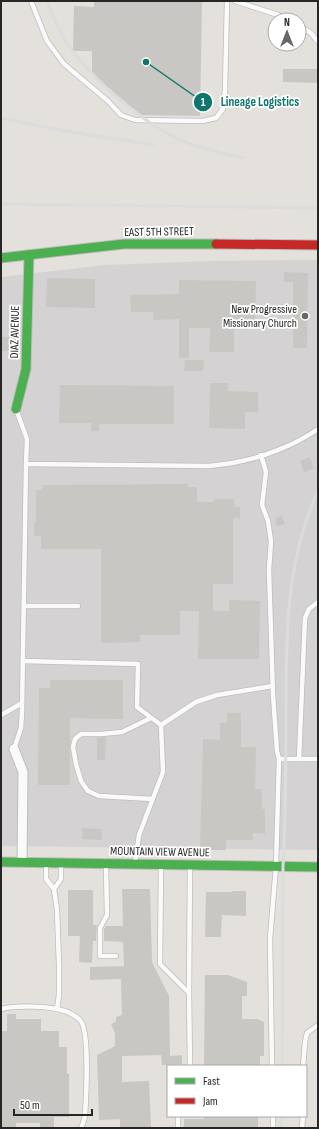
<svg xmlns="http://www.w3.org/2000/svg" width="319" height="1129" viewBox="0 0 319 1129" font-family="'Sofia Sans Condensed',sans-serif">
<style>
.industrial{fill:#d5d2d3}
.building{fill:#c9c7c3}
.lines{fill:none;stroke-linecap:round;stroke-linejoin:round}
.lane-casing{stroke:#bebdbd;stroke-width:6}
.street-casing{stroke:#bebdbd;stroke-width:11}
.fast-casing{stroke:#bebdbd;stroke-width:11}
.jam-casing{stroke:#bebdbd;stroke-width:11}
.lane{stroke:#fbfafa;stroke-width:4.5}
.street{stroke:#fbfafa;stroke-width:9}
.fast{stroke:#4caf50;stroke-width:9}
.jam{stroke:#c62828;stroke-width:9}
.rail{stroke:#dcdcdd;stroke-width:3}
.poi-dot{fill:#686766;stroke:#fff;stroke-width:1.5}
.labels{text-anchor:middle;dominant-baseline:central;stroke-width:3.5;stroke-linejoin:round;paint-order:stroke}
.street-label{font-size:12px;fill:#262626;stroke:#fff}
.poi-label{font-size:12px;fill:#262626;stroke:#fff;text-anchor:end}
.leader{fill:none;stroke:#0f766e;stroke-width:1.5}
.callout-dot{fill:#0f766e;stroke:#fff;stroke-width:1.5}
.mark-label{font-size:12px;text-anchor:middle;font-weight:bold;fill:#fff}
.callout-label{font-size:13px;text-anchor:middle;font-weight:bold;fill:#0f766e;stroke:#fff;stroke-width:3.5;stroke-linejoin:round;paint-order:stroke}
</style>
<rect width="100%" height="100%" fill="#e4e1dc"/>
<polygon class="industrial" points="318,260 318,850 1,846 1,277 105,265 210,261"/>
<g class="building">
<polygon points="94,1 202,1 200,116 140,115 92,74 92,51 73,51 74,6 94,7"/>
<polygon points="283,69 318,69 318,83 283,82"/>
<polygon points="284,272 308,273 307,348 293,348 293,282 284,282"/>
<polygon points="47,278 95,279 95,308 46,307"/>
<polygon points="179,280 256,281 255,322 234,322 234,352 209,352 210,328 189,328 189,358 179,358 179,319 153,320 153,312 131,312 130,295 179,294"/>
<rect x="1" y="337" width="10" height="14"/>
<polygon points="185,360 204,360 203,371 184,371"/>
<polygon points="210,383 228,383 228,391 258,392 258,412 245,412 245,429 209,428"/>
<polygon points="60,385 174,386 174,424 99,424 99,431 91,431 91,423 59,423"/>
<polygon points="310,457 314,468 304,472 300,461"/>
<polygon points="188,484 188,487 197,487 197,502 214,502 214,499 234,499 234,507 240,507 240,518 233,518 233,584 213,584 213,611 229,611 229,600 260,601 259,659 198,659 199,611 180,611 180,635 140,635 140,642 101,643 101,549 41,549 41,536 34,536 34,522 36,522 36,490 42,490 42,485"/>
<polygon points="282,516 285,524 277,526 275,518"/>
<polygon points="50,680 123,680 123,719 70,718 70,785 38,785 39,688 50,688"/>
<polygon points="227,713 241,713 241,747 256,747 255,789 262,789 262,809 265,809 265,834 253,833 253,840 226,840 226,850 200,850 203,739 220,740 220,723 227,723"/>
<polygon points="106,737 105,760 97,760 97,738"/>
<polygon points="82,828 102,829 102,840 82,839"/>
<polygon points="122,889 150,889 152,962 169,996 170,1056 182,1055 182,1064 162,1065 161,1055 122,1056 122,1082 149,1081 151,1128 120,1128 120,1119 99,1120 97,1055 115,1046 115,1033 111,1024 116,1022 116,1017 122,1015 121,979 90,980 90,967 124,966 123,942 104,941 104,929 106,926 123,926"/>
<polygon points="68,890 93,890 93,925 97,925 96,941 93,941 92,963 79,962 80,936 68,936"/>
<polygon points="232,891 246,891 246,916 222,915 221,937 205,937 206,892 232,892"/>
<polygon points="205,975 228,975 247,982 247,996 242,996 242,1019 257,1019 264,1022 264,1056 260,1056 260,1066 204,1066"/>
<polygon points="7,1014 16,1014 16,1019 41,1019 41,1031 59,1031 59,1047 67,1047 67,1074 69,1074 69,1117 54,1117 54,1128 40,1128 40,1123 16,1123 16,1128 1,1128 1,1031 7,1031"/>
<polygon points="204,1116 258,1117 258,1128 184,1128 184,1119 204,1119"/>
</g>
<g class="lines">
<defs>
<g id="lane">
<polyline points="31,1 47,41 64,64 108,101 121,115 135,120 202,121 216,118 223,109 225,90 227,1"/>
<polyline points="235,1 278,15 288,20"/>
<polyline points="299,26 311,33 318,42"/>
<path d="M16 409 27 439 26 464 209 466C218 465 228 464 237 462 264 457 295 445 318 429"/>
<polyline points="261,455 266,472 262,505 268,521 271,541 269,570 273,695 277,751 279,759"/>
<polyline points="24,606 78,606"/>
<polyline points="23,661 138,664 137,707 161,725 163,772 139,835 135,863"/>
<polyline points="1,715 22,703"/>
<polyline points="151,718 122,732 101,734 81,734 75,739 73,747 76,764 81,781 88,791 99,796 153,799"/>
<polyline points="161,725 196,702 217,695 273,686"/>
<polyline points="14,749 21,728 22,712 26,464"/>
<polyline points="299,759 305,618 309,609 318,602"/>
<polyline points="46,864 46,879 54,889 57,910 59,965 59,995 57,1009"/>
<polyline points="106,865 107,915 100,928 100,956 116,956"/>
<polyline points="161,865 160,964 189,993 190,866"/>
<polyline points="54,889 61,879 61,863"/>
<polyline points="189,993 190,1066"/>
<path d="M1 1009C16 1005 50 1006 65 1011 69 1012 77 1017 80 1020 90 1030 86 1100 85 1116 84 1120 83 1124 81 1128"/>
<polyline points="272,1066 270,939 276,866 279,759 318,759"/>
<polyline points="303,1066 305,1042 307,1033 318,1025"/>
<polyline points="178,1128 178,1116"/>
<polyline points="273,1128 273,1116"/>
<polyline points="302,1128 303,1116"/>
</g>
<polyline id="street" points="14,749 23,772 22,862"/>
<g id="fast">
<polyline points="1,258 124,244 216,244"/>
<polyline points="16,409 26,369 29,255"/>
<polyline points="1,862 318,867"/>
</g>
<polyline id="jam" points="216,244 318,245"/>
</defs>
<use href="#lane" class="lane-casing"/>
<use href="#street" class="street-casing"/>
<use href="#fast" class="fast-casing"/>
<use href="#jam" class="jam-casing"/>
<use href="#lane" class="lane"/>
<use href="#street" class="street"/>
<use href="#fast" class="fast"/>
<use href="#jam" class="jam"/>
<g class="rail">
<path d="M47 1C53 16 59 31 68 45 80 62 94 76 109 90 134 112 159 132 190 144 207 150 226 154 243 158"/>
<polyline points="1,118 65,131 154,145"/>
<polyline points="1,204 318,208"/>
<path d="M282 1066 283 866 284 853C285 810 286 766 286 723 286 645 284 564 318 491"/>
<polyline points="281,1128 281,1116"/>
</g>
</g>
<circle class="poi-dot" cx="305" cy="316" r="4"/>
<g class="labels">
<g class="street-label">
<text transform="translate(159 232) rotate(-1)">EAST 5TH STREET</text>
<text transform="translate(15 332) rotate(-89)">DIAZ AVENUE</text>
<text transform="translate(160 852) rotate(1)">MOUNTAIN VIEW AVENUE</text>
</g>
<g class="poi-label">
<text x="297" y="309">New Progressive<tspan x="297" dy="14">Missionary Church</tspan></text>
</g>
</g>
<path class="leader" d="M146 62L203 102"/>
<g class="callout-dot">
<circle cx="146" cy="62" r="4"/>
<circle cx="203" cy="102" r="10"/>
</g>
<g class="mark-label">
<text x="203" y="106">1</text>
</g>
<g class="callout-label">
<text x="260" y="106">Lineage Logistics</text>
</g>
<rect width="319" height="1129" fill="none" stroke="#262626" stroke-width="4"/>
<rect x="167" y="1065" width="140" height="52" fill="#ffffff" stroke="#a8a8a8"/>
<rect x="175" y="1078" width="20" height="6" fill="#4caf50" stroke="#a8a8a8"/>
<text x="203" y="1085" font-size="12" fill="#262626">Fast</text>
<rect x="175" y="1098" width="20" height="6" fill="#c62828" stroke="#a8a8a8"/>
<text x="203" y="1105" font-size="12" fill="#262626">Jam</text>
<g transform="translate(287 32)"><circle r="19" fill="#ffffff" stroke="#a8a8a8"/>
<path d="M0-3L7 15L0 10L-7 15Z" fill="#686766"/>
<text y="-6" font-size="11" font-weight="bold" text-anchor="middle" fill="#262626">N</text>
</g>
<path d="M14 1109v6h78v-6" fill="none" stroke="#262626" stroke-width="2"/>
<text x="20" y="1109" font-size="12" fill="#262626" stroke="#ffffff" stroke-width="3" paint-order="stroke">50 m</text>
</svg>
